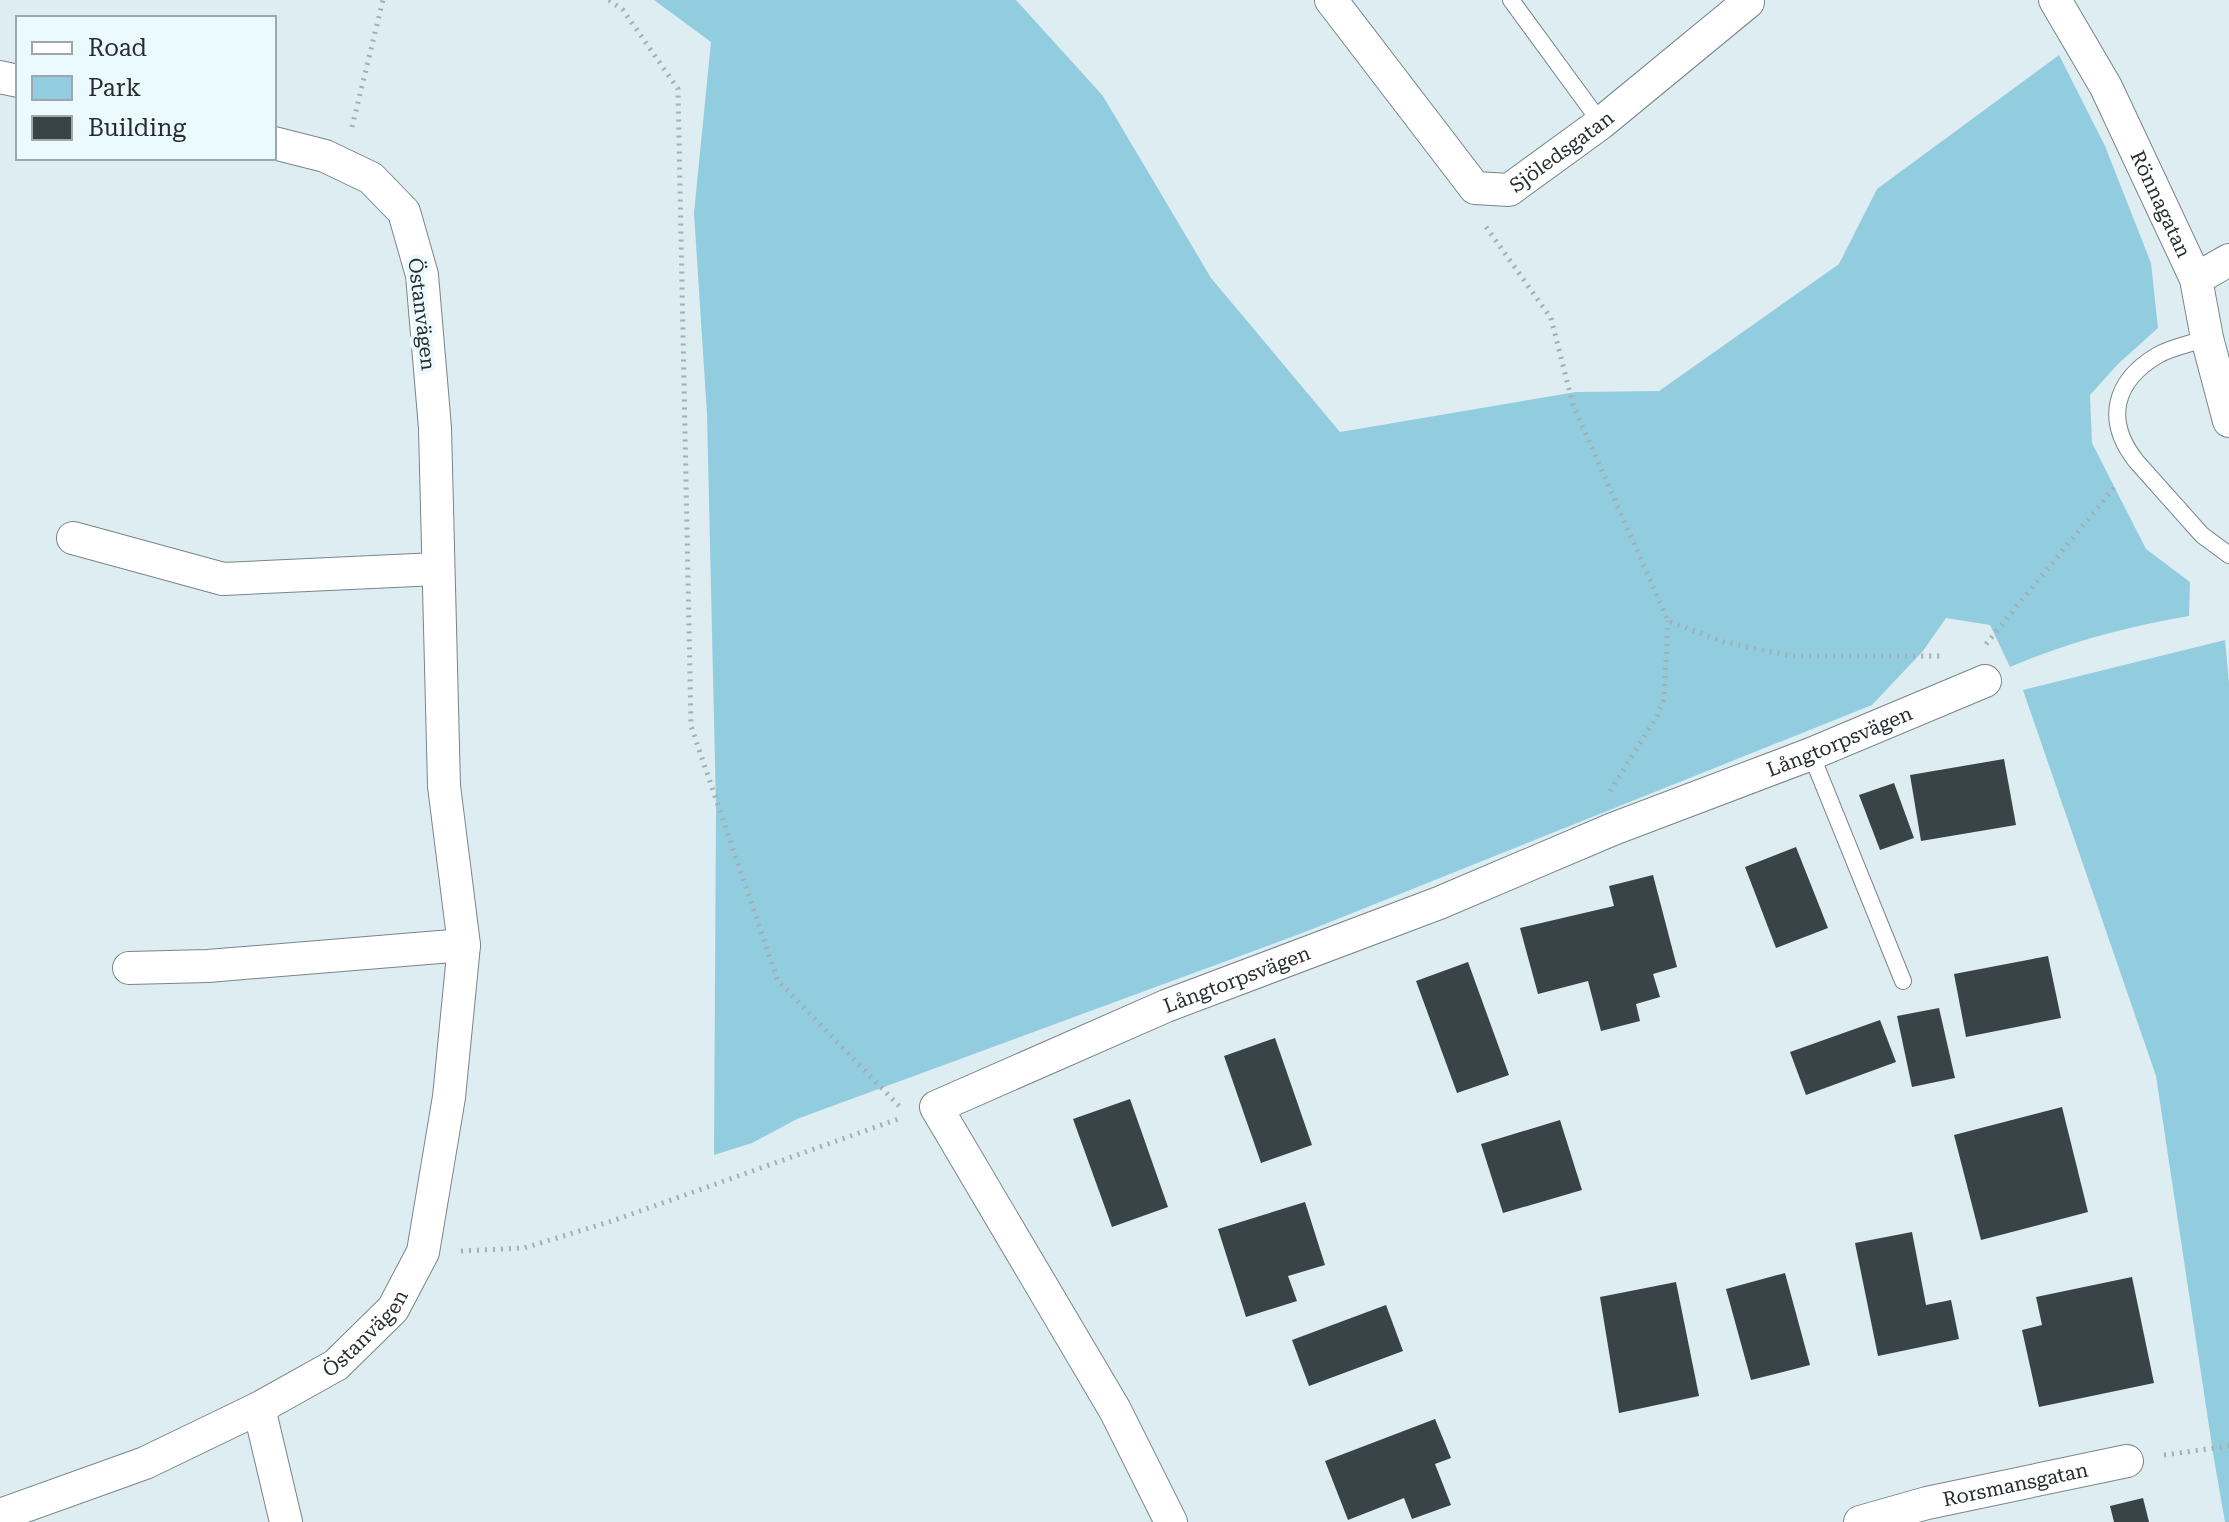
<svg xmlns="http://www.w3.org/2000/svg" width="2229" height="1522" viewBox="0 0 2229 1522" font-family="'Roboto Serif',serif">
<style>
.green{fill:#92cddf}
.building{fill:#384448}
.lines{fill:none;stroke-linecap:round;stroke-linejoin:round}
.service-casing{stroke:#788589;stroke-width:18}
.minor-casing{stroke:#788589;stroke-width:34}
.path{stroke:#a3afb2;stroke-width:5;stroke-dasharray:2 6;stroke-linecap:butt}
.service{stroke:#fff;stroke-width:16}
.minor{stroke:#fff;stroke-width:32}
.labels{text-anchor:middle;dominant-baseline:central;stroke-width:8;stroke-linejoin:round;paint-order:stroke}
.street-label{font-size:20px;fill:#272d2e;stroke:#ebfaff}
</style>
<rect width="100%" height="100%" fill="#deedf1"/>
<g class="green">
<path d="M654 0H1016L1103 96 1211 278 1340 432 1576 392 1659 391 1839 264 1877 189 2059 55 2105 146 2151 263 2158 328 2118 364 2090 395 2092 443 2146 549 2190 582 2189 616C2126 627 2069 642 2010 667L1990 625 1946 618 1923 651 1872 705 1305 932 797 1119 752 1143 714 1155 716 807 707 414 694 213 711 42Z"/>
<polygon points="2225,640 2229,683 2229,1522 2225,1522 2214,1459 2156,1076 2023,690"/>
</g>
<g class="building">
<polygon points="2004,759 2016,825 1921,841 1910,775"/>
<polygon points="1894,783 1914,838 1880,850 1859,795"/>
<polygon points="1796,847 1828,928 1776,948 1745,867"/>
<polygon points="1653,875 1677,967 1653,974 1660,997 1636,1004 1640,1021 1601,1031 1588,981 1538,994 1520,928 1614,906 1609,886"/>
<polygon points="2048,956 2061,1018 1966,1037 1954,974"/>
<polygon points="1468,962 1509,1075 1457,1093 1416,981"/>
<polygon points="1939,1008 1955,1078 1912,1087 1897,1016"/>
<polygon points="1880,1020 1896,1062 1806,1095 1790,1052"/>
<polygon points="1275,1038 1312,1145 1261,1163 1224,1056"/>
<polygon points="1130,1099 1168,1207 1112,1227 1073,1119"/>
<polygon points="2062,1107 2088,1212 1981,1240 1954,1135"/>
<polygon points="1560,1120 1582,1190 1503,1213 1481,1144"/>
<polygon points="1305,1202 1325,1265 1288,1276 1297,1301 1246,1317 1218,1229"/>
<polygon points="1912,1232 1926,1305 1951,1300 1959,1339 1878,1356 1855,1243"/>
<polygon points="1785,1273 1810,1365 1751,1380 1726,1289"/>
<polygon points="2132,1277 2154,1383 2039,1407 2022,1330 2042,1325 2036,1297"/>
<polygon points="1676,1282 1699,1396 1619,1413 1600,1297"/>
<polygon points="1386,1305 1403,1351 1309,1386 1292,1340"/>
<polygon points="1435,1419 1451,1458 1435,1464 1451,1505 1412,1519 1404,1498 1348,1520 1325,1461"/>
<polygon points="2143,1498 2149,1522 2114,1522 2110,1506"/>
</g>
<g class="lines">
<defs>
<g id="service">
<polyline points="1511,0 1601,123"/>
<path d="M2207 338C2191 344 2172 347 2158 355 2114 381 2104 420 2136 461L2202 535 2229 555"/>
<polyline points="1811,754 1903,981"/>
</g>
<g id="minor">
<path id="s1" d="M1331 0 1475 188 1509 190 1601 123 1748 2"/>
<path id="s2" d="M2055 0 2106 87 2196 279 2207 338 2229 421"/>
<polyline points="0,77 18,81"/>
<polyline points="2196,279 2229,260"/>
<polyline points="73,538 223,579 437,569"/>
<polyline points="129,968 208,966 464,945"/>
<polyline points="259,1408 286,1522"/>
<path id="s3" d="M0 1515 145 1463 259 1408 336 1365 393 1309 423 1252 449 1097 464 945 444 786 435 428 422 275 404 212 371 178 325 156 274 143"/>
<path id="s4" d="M1171 1522 1115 1410 936 1107 1166 1006 1439 903 1613 829 1811 754 1985 681"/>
<path id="s5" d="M1860 1522 1927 1503 2127 1461"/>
</g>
</defs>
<use href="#service" class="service-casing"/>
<use href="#minor" class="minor-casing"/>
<g class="path">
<polyline points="609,0 623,10 678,89 691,726 778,981 899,1106"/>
<polyline points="352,127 383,0"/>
<polyline points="1486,227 1551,318 1573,405 1668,621 1724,642 1791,656 1942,656"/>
<polyline points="1986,644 2117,484"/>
<polyline points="1610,791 1657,716 1664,699 1668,621"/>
<polyline points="461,1251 524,1248 612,1221 901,1118"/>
<polyline points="2164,1455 2229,1446"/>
</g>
<use href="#service" class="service"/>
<use href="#minor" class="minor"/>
</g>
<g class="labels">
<g class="street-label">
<text stroke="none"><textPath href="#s1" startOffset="336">Sjöledsgatan</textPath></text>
<text stroke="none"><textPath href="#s2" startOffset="230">Rönnagatan</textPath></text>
<text transform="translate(422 314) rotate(83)">Östanvägen</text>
<text stroke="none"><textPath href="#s4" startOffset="1452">Långtorpsvägen</textPath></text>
<text stroke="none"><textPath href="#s4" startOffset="804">Långtorpsvägen</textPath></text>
<text stroke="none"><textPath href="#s3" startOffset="412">Östanvägen</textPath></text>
<text stroke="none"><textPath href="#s5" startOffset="160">Rorsmansgatan</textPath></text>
</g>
</g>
<rect x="16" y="16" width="260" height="144" fill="#ebfaff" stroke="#9da8ab" stroke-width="2"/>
<rect x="32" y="42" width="40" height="12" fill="#ffffff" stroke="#9da8ab" stroke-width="2"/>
<text x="88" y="56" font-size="24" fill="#272d2e">Road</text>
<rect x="32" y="76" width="40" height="24" fill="#92cddf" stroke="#9da8ab" stroke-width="2"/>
<text x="88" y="96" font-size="24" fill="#272d2e">Park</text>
<rect x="32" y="116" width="40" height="24" fill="#384448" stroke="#9da8ab" stroke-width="2"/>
<text x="88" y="136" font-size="24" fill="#272d2e">Building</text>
</svg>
